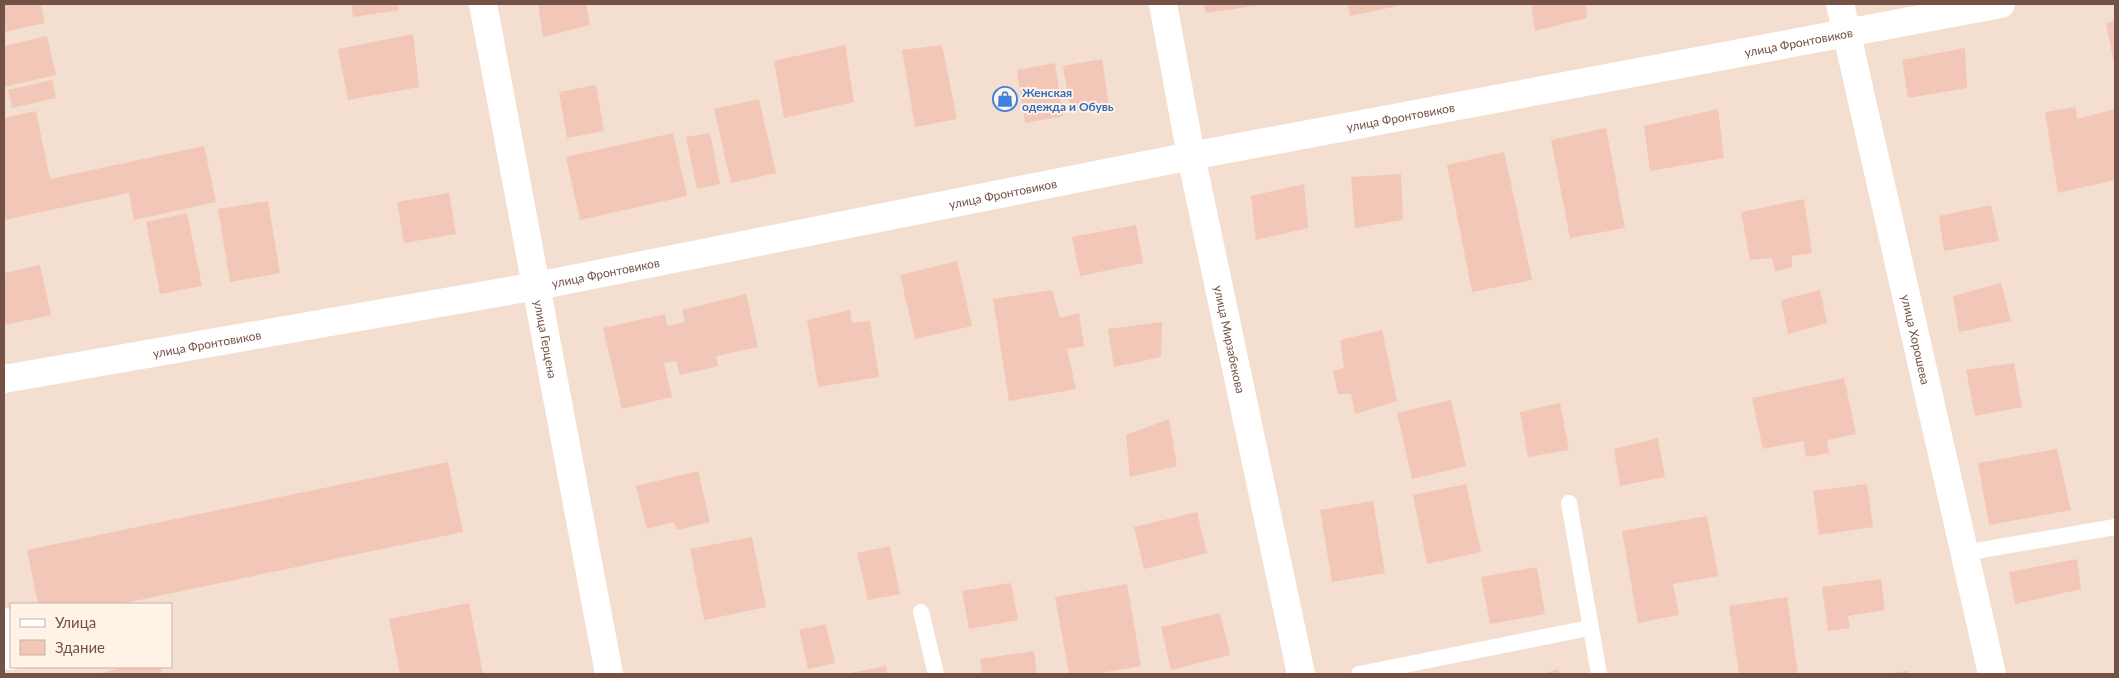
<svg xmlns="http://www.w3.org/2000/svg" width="2119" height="678" viewBox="0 0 2119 678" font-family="Lato,sans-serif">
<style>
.residential{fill:#f4decf;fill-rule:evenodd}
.building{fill:#f3c7b7}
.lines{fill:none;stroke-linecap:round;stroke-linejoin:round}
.lane{stroke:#fff;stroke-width:16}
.street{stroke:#fff;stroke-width:28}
.labels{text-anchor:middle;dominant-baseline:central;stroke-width:4;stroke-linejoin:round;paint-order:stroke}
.street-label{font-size:12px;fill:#745147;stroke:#fff2e7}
.shop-label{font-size:12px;font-weight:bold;fill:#366cbe;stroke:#fff2e7;text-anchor:start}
</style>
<rect width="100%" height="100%" fill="#fdeee0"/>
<path class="residential" d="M4 4H2115V674H4ZM11 604H171V667H11Z"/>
<g class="building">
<polygon points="4,4 41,4 45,23 4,32"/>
<polygon points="351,4 398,4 399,10 353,17"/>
<polygon points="538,4 586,4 590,25 543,37"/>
<polygon points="1204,4 1261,4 1261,5 1206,13"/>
<polygon points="1348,4 1403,4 1403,5 1350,16"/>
<polygon points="1531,4 1586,4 1587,18 1535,31"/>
<polygon points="2115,20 2115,64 2114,64 2106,23"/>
<polygon points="413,34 419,87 348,100 338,49"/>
<polygon points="47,36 56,75 4,87 4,46"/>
<polygon points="845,45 854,102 784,118 774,61"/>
<polygon points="942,45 957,119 915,127 902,50"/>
<polygon points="1965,48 1967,88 1908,98 1902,60"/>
<polygon points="1102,59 1109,106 1071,112 1063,66"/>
<polygon points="1055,63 1063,116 1025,123 1017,70"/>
<polygon points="52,80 56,98 12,108 8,90"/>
<polygon points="596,85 604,131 567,138 559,92"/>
<polygon points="759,99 776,173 731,183 714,109"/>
<polygon points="2076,107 2077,119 2115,109 2115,180 2058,193 2045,112"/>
<polygon points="1718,109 1724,158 1650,171 1644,126"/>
<polygon points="36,111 50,179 204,146 216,202 134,220 129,193 4,220 4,118"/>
<polygon points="1606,128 1625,228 1570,238 1551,140"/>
<polygon points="673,133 687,196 580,220 566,157"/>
<polygon points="710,133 720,184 697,189 686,137"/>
<polygon points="1504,152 1532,280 1472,292 1447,165"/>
<polygon points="1401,174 1403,220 1355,228 1351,177"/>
<polygon points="1304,184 1308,228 1256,240 1251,196"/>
<polygon points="449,193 456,234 404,243 397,202"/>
<polygon points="1804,199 1812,253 1792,256 1792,267 1775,272 1772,258 1750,260 1741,212"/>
<polygon points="268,201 280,273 230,282 218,209"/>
<polygon points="1991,205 1999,241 1944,251 1939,216"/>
<polygon points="187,213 202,286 160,294 146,222"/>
<polygon points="1136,225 1143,263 1080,276 1072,237"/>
<polygon points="957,261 972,326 915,339 900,275"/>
<polygon points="40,265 51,315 5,325 4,273"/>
<polygon points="2001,283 2011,321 1959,332 1953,296"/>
<polygon points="1052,290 1060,318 1079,313 1084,346 1067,349 1076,389 1009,401 993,299"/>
<polygon points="1820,290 1827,323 1788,334 1781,300"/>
<polygon points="746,294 758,347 716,356 718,366 680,375 676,361 664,363 672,397 622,409 603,328 665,314 667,326 685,322 682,310"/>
<polygon points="850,310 852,323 870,321 879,377 818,387 807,320"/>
<polygon points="1162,322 1161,357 1114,367 1108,329"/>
<polygon points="1382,330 1397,401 1355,414 1351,394 1338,394 1333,371 1344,368 1340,340"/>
<polygon points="2014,363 2022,407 1975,416 1966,370"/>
<polygon points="1844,378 1856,434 1827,440 1829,453 1806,457 1803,441 1763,449 1752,398"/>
<polygon points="1451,400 1466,466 1412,479 1397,413"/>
<polygon points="1560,403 1569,450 1528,457 1520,412"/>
<polygon points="1169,419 1177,466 1130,477 1126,435"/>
<polygon points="1658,438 1665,477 1620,486 1614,449"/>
<polygon points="2057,449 2071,510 1989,525 1978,463"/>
<polygon points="448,462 463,532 120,604 38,604 27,550"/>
<polygon points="698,471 710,522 677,530 674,522 647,529 636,486"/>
<polygon points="1466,484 1481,552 1427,564 1413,495"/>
<polygon points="1867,484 1873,527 1819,535 1813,491"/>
<polygon points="1373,501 1385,573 1332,582 1320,510"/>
<polygon points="1197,512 1207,553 1144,569 1134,527"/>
<polygon points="1707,516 1718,576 1673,584 1679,615 1638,623 1622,531"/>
<polygon points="752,537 766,607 704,620 690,549"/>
<polygon points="890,546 900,594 868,600 857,553"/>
<polygon points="2077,559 2081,589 2015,604 2009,572"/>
<polygon points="1537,567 1545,614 1490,624 1481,577"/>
<polygon points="1881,579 1885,610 1848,616 1850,628 1828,631 1822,587"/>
<polygon points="1011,583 1018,620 969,629 962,591"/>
<polygon points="1127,584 1141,666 1095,674 1069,674 1055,597"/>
<polygon points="1787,597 1798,674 1739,674 1729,606"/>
<polygon points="469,603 483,674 400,674 389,619"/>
<polygon points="1220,613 1230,655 1171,670 1161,627"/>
<polygon points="826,624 835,663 808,669 799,630"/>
<polygon points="1034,651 1037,674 982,674 980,659"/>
<polygon points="886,666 887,674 850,674 850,673"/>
<polygon points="126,667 160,667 162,674 97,674"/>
<polygon points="1558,669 1559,674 1543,674"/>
<polygon points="1908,671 1908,674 1891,674 1891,673"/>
</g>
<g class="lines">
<g class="lane">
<polyline points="1569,503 1599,674"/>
<polyline points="1964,553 2115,527"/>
<polyline points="921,612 936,674"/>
<polyline points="1359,674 1589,628"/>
</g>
<g class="street">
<path id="s1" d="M483 4 609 674"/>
<path id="s2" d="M1163 4 1191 156 1301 674"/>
<path id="s3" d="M1840 4 1992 674"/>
<path id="s4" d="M4 379 537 286 1191 156 2001 4"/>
<polyline points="4,622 11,656"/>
</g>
</g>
<defs>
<symbol id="shop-ring" viewBox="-11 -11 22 22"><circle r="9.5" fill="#fff2e7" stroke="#3f7fe0" stroke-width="1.5"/><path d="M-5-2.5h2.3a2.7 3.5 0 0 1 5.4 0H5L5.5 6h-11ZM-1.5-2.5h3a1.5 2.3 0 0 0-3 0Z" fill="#3f7fe0"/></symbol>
</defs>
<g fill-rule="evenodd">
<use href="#shop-ring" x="991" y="85" width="28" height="28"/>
</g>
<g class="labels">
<g class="street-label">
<text stroke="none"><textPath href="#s4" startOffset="1826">улица Фронтовиков</textPath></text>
<text stroke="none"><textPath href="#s4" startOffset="1421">улица Фронтовиков</textPath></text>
<text stroke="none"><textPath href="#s4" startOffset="1016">улица Фронтовиков</textPath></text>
<text stroke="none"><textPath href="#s4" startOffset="611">улица Фронтовиков</textPath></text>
<text stroke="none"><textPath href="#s1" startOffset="341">улица Герцена</textPath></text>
<text stroke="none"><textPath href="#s2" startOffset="342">улица Мирзабекова</textPath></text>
<text stroke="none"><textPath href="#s3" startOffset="344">улица Хорошева</textPath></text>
<text stroke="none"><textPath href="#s4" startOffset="206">улица Фронтовиков</textPath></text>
</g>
<g class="shop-label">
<text x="1022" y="92">Женская<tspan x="1022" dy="14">одежда и Обувь</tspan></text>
</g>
</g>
<rect width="2119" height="678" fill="none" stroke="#745147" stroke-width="10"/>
<rect x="10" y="603" width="162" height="65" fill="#fff2e7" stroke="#c7b2a7"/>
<rect x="20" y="619" width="25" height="8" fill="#ffffff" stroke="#c7b2a7"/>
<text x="55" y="628" font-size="15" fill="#745147">Улица</text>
<rect x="20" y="640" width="25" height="15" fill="#f3c7b7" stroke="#c7b2a7"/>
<text x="55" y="653" font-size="15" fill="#745147">Здание</text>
</svg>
